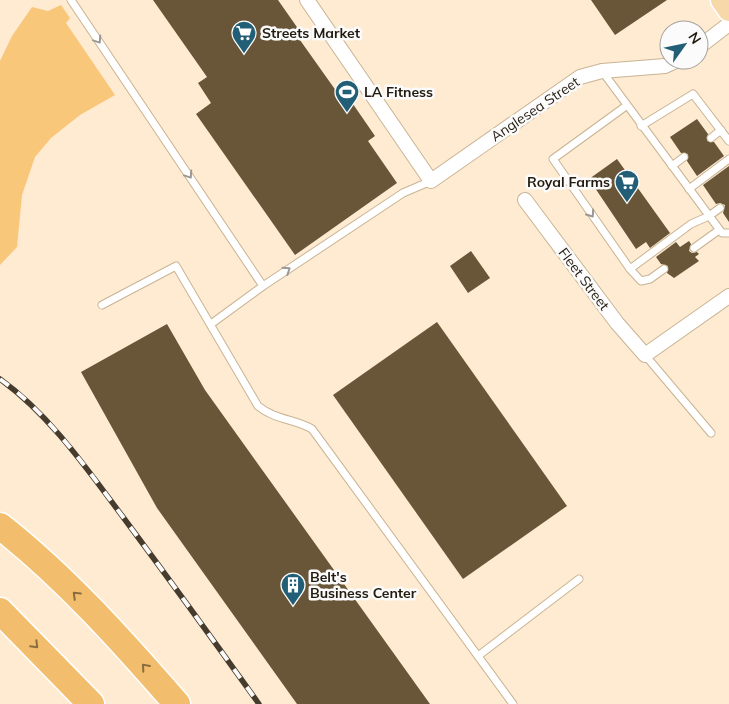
<svg xmlns="http://www.w3.org/2000/svg" width="729" height="704" viewBox="0 0 729 704" font-family="Mulish,sans-serif">
<style>
.green{fill:#f9c77a}
.building{fill:#695639}
.lines{fill:none;stroke-linecap:round;stroke-linejoin:round}
.lane-casing{stroke:#c9b494;stroke-width:9}
.street-casing{stroke:#c9b494;stroke-width:16}
.primary-casing{stroke:#fff;stroke-width:25}
.highway-casing{stroke:#fff;stroke-width:29}
.lane{stroke:#fff;stroke-width:7}
.street{stroke:#fff;stroke-width:14}
.primary{stroke:#f7d8a8;stroke-width:22}
.highway{stroke:#f2be6e;stroke-width:26}
.rail-casing{stroke:#463c2e;stroke-width:5.5}
.rail{stroke:#fbfbfb;stroke-width:4;stroke-dasharray:11;stroke-linecap:butt}
.oneway{stroke:#9c9893}
.oneway2{stroke:#8a6c3e}
.labels{text-anchor:middle;dominant-baseline:central;stroke-width:5;stroke-linejoin:round;paint-order:stroke}
.poi-label{font-size:14px;font-weight:bold;fill:#231b0f;stroke:#fbfbfb;text-anchor:start}
.street-label{font-size:14px;fill:#231b0f;stroke:#fbfbfb}
</style>
<rect width="100%" height="100%" fill="#feebd1"/>
<polygon class="green" points="61,5 70,18 66,23 115,95 80,115 51,138 35,157 22,195 17,247 0,265 0,61 12,36 32,7 48,11"/>
<g class="building">
<polygon points="153,0 278,0 299,30 295,33 339,95 344,91 375,136 368,141 397,183 295,255 196,114 211,103 198,83 207,77"/>
<polygon points="591,0 667,0 615,35"/>
<polygon points="697,119 708,134 707,141 714,142 724,156 697,176 687,161 688,154 681,153 670,137"/>
<polygon points="617,159 670,233 650,248 646,242 636,249 589,179"/>
<polygon points="729,166 729,222 723,213 725,205 720,203 716,204 703,185"/>
<polygon points="689,241 691,244 689,251 692,253 697,252 699,254 695,257 699,261 674,278 667,273 668,266 661,264 656,257 676,242 680,247"/>
<polygon points="471,251 490,278 468,293 450,266"/>
<polygon points="437,322 567,506 463,579 333,395"/>
<polygon points="167,324 205,390 430,704 297,704 157,508 81,372"/>
</g>
<g class="lines">
<defs>
<g id="lane">
<polyline points="71,0 263,286 403,193 431,181"/>
<polyline points="602,71 722,233 729,233"/>
<polyline points="626,106 553,159 630,269 691,224 709,216 720,208"/>
<polyline points="641,126 693,94 729,141"/>
<polyline points="711,138 721,130"/>
<polyline points="672,166 684,157"/>
<polyline points="689,189 729,159"/>
<polyline points="694,248 719,230"/>
<polyline points="630,269 641,281 650,279 664,269"/>
<path d="M102 305 176 266 258 406C275 420 295 419 312 429L513 704"/>
<polyline points="211,324 263,286"/>
<polyline points="645,355 711,433"/>
<polyline points="478,656 579,579"/>
</g>
<g id="street">
<polyline points="307,0 431,181 580,77 602,71 665,66 678,60"/>
<polyline points="699,47 729,24"/>
<polyline points="525,200 617,323 645,355 729,296"/>
</g>
<polyline id="primary" points="722,0 729,10"/>
<g id="highway">
<path d="M0 526C66 578 122 641 177 704"/>
<polyline points="0,611 91,704"/>
</g>
</defs>
<use href="#lane" class="lane-casing"/>
<use href="#street" class="street-casing"/>
<use href="#primary" class="primary-casing"/>
<use href="#highway" class="highway-casing"/>
<use href="#lane" class="lane"/>
<use href="#street" class="street"/>
<use href="#primary" class="primary"/>
<use href="#highway" class="highway"/>
<defs>
<path id="rail" d="M0 379C50 415 87 469 123 517 169 579 214 641 259 704"/>
</defs>
<use href="#rail" class="rail-casing"/>
<use href="#rail" class="rail"/>
</g>
<defs><path id="oneway-chevron" d="M-2-3.5L2.5 0L-2 3.5" fill="none" stroke-width="1.6" stroke-linecap="round" stroke-linejoin="round" transform="scale(1.25)"/></defs>
<g class="oneway">
<use href="#oneway-chevron" transform="translate(98 40) rotate(56)"/>
<use href="#oneway-chevron" transform="translate(189 175) rotate(56)"/>
<use href="#oneway-chevron" transform="translate(591 214) rotate(55)"/>
<use href="#oneway-chevron" transform="translate(287 270) rotate(-34)"/>
</g>
<g class="oneway2">
<use href="#oneway-chevron" transform="translate(76 595) rotate(-136)"/>
<use href="#oneway-chevron" transform="translate(35 645) rotate(45)"/>
<use href="#oneway-chevron" transform="translate(145 667) rotate(-131)"/>
</g>
<defs>
<symbol id="supermarket-pin" viewBox="-11 -11 22 30"><path d="M0 17L-7.5 6A9.5 9.5 0 1 1 7.5 6Z" fill="#225f76" stroke="#fbfbfb"/><path d="M-6-5.5h2.5l.6 2H6L4.5 2H-2.5L-4.4-4H-6ZM-1.5 3.2a1.3 1.3 0 1 0 .1 0ZM3 3.2a1.3 1.3 0 1 0 .1 0Z" fill="#fff"/></symbol>
<symbol id="stadium-pin" viewBox="-11 -11 22 30"><path d="M0 17L-7.5 6A9.5 9.5 0 1 1 7.5 6Z" fill="#225f76" stroke="#fbfbfb"/><path d="M0-5a6.5 5 0 1 0 0 10a6.5 5 0 1 0 0-10ZM-3.5-1.8h7v3.6h-7Z" fill="#fff"/></symbol>
<symbol id="building-pin" viewBox="-11 -11 22 30"><path d="M0 17L-7.5 6A9.5 9.5 0 1 1 7.5 6Z" fill="#225f76" stroke="#fbfbfb"/><path d="M-4-6H4V6H1V3H-1V6H-4ZM-2.5-4.3h1.7v1.8h-1.7ZM.8-4.3h1.7v1.8H.8ZM-2.5-1h1.7V.8h-1.7ZM.8-1h1.7V.8H.8Z" fill="#fff"/></symbol>
</defs>
<g fill-rule="evenodd">
<use href="#supermarket-pin" x="230" y="19" width="28" height="38"/>
<use href="#stadium-pin" x="333" y="78" width="28" height="38"/>
<use href="#supermarket-pin" x="613" y="168" width="28" height="38"/>
<use href="#building-pin" x="279" y="571" width="28" height="38"/>
</g>
<g class="labels">
<g class="poi-label">
<text x="262" y="33">Streets Market</text>
<text x="364" y="92">LA Fitness</text>
<text x="610" y="182" text-anchor="end">Royal Farms</text>
<text x="310" y="577">Belt's<tspan x="310" dy="16">Business Center</tspan></text>
</g>
<g class="street-label">
<text transform="translate(535 109) rotate(-34)">Anglesea Street</text>
<text transform="translate(584 279) rotate(53)">Fleet Street</text>
</g>
</g>
<g transform="translate(684 45) rotate(57)"><circle r="24" fill="#fbfbfb" stroke="#a5a19d"/>
<path d="M0-4L9 19L0 12L-9 19Z" fill="#225f76"/>
<text y="-8" font-size="14" font-weight="bold" text-anchor="middle" fill="#231b0f">N</text>
</g>
</svg>
